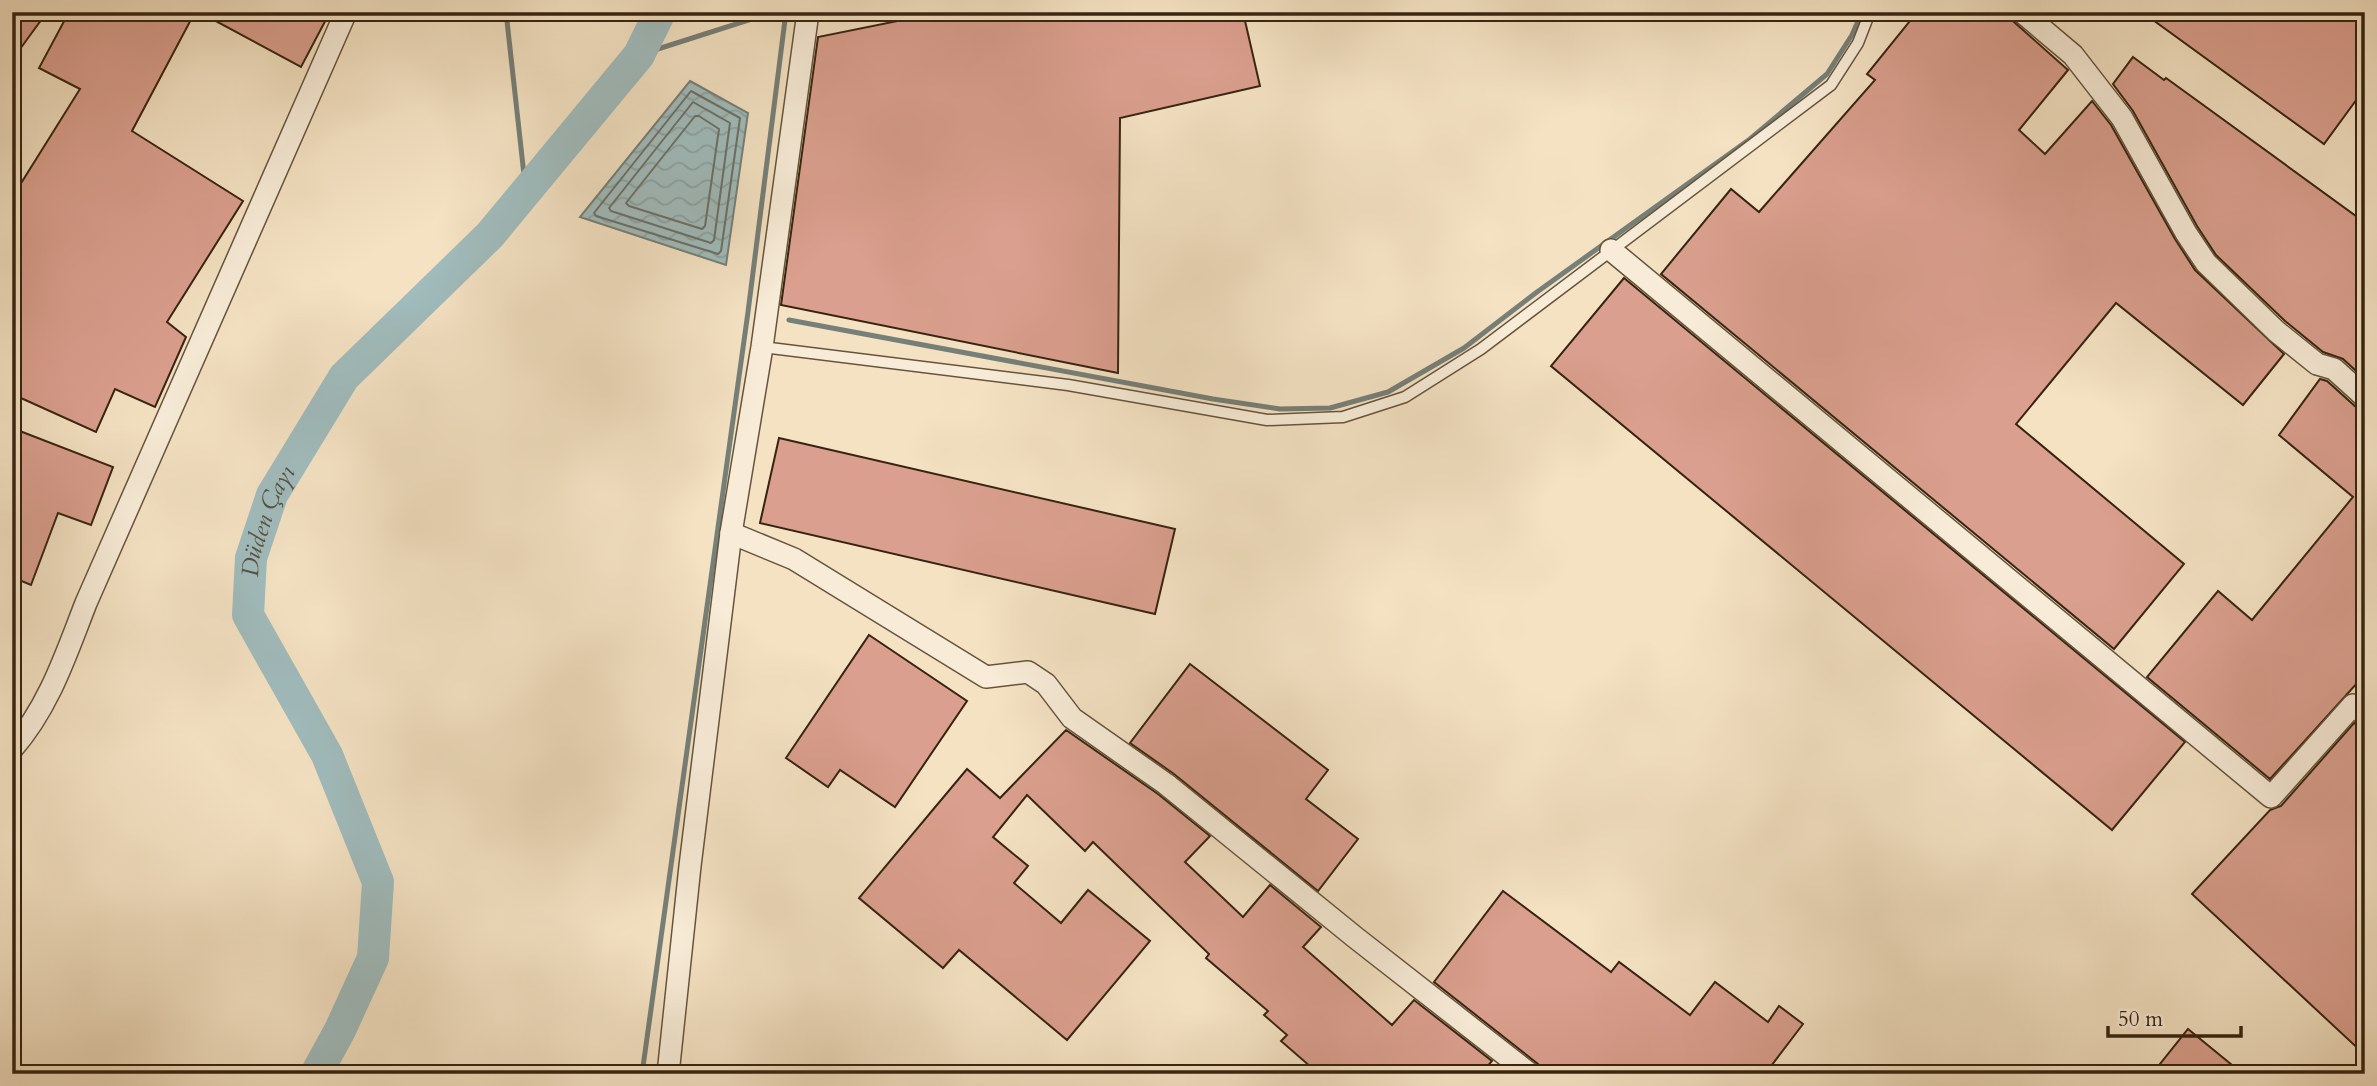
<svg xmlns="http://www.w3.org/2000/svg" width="2377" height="1086" viewBox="0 0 2377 1086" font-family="Cardo,serif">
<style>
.water{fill:url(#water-waves);stroke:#767f78;stroke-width:2}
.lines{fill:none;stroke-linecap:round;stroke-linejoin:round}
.shore{stroke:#6c7066;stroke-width:2}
.stream{stroke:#767f78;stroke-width:5}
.river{stroke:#a0bcbd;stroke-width:32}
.building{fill:#da9f8e;stroke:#372410;stroke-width:2}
.service-casing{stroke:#66543d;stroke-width:13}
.minor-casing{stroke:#66543d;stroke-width:24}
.service{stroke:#f8ecd8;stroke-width:10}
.minor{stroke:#f8ecd8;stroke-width:21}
.labels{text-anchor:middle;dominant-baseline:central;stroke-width:5;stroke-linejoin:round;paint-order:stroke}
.water-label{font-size:24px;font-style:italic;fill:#565244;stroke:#f8ecd8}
</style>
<defs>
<pattern id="water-waves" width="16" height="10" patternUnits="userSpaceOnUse" patternTransform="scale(1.75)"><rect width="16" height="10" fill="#a0bcbd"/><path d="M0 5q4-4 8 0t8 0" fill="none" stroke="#8aa1a1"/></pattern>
</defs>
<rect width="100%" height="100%" fill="#f4e2c3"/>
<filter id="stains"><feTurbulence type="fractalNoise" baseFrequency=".00286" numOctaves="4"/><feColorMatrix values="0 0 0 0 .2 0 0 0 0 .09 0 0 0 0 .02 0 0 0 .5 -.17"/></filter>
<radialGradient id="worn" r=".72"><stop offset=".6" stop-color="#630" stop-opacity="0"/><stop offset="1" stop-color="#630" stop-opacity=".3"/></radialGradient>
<polygon class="water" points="690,81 748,113 726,265 580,217"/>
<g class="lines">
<g class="shore">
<polygon points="691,91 740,118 721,251 718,254 596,216 594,213"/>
<polygon points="693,102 730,123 714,240 711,243 611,211 609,208"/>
<polygon points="695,116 699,116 719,129 705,226 702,229 629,206 626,203"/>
</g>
<g class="stream">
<polyline points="506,12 526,193"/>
<polyline points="639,55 774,12"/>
<polyline points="789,320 1213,399 1280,409 1330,408 1388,392 1464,348 1537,292 1750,139 1827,74 1852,35 1862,12"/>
<polyline points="642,1074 748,312 786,12"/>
</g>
<path class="river" id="s1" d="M316 1074 340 1030 373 958 378 882 327 755 248 615 251 558 272 495 344 377 490 235 639 55 660 12"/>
</g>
<g class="building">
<polygon points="12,12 47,12 12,60"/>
<polygon points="69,12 195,12 132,131 243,201 167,322 186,337 155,407 115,389 96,432 12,394 12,184 18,188 80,89 39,68"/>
<polygon points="199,12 330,12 301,67"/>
<polygon points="942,12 1243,12 1260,86 1120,118 1118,373 781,305 818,37"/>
<polygon points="1899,12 2005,12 2010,16 2014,22 2068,70 2019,130 2045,154 2092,101 2111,125 2175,239 2195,270 2284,354 2243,405 2116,303 2016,424 2184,564 2114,649 1661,274 1731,189 1759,212 1875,80 1867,74 1910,21"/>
<polygon points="2142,12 2365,12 2365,88 2324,144"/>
<polygon points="2133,57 2164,80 2166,78 2356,216 2365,203 2365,379 2343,359 2323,352 2285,321 2216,255 2197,226 2133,111 2113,84"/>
<polygon points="1624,278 2185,742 2112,830 1551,366"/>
<polygon points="2320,379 2327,381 2356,407 2365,410 2365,687 2358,682 2270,779 2147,677 2218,591 2252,620 2353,497 2279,435"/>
<polygon points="12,428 113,467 91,525 58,513 31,585 12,577"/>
<polygon points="779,438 1175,529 1155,614 760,523"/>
<polygon points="869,635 967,701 895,807 840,770 828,787 786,758"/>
<polygon points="1190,664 1328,770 1306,799 1358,839 1318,891 1174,774 1130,743"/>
<polygon points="2354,723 2365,728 2365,1055 2192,894 2270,810 2281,806"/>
<polygon points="1066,730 1158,794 1210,836 1185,862 1243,917 1270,885 1321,927 1303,947 1392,1025 1414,1000 1492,1061 1481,1074 1319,1074 1281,1041 1287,1035 1264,1015 1268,1011 1206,958 1209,954 1093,842 1085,851 1027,795 993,837 1028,866 1014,883 1061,923 1088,890 1150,941 1067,1040 959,950 943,968 859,898 967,769 1000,798"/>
<polygon points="1503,891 1611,972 1619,962 1690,1015 1715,982 1768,1022 1779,1006 1803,1024 1765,1074 1547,1074 1538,1064 1434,982"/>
<polygon points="2188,1029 2243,1074 2152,1074"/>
</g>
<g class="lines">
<defs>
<polyline id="service" points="762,347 1068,385 1267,420 1343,417 1405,397 1481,349 1831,85 1858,43 1870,12"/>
<g id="minor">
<polyline points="2022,12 2073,55 2122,118 2186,233 2206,263 2276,331 2317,364 2334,369 2365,397"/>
<polyline points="1611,250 2271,797 2353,705 2365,715"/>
<polyline points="731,533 794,559 986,677 1028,672 1046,684 1072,718 1166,784 1356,938 1530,1074"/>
<path d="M12 749C49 707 66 654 86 603L346 12"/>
<polyline points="668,1074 690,866 731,533 762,347 808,12"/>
</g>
</defs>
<use href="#service" class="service-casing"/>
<use href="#minor" class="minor-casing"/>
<use href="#service" class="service"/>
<use href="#minor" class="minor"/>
</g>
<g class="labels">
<g class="water-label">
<text stroke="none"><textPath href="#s1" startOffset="600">Düden Çayı</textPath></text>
</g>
</g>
<rect width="2377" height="1086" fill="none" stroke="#f4e2c3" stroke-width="42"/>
<rect x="14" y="14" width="2349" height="1058" fill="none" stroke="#372410" stroke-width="3.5"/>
<rect x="21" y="21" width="2335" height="1044" fill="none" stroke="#372410" stroke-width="2"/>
<path d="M2108 1026v10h133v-10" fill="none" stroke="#372410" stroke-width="3.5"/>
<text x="2118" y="1026" font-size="21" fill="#372410" stroke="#f8ecd8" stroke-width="5" paint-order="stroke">50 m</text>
<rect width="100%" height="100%" filter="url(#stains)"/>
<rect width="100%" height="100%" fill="url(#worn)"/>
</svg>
